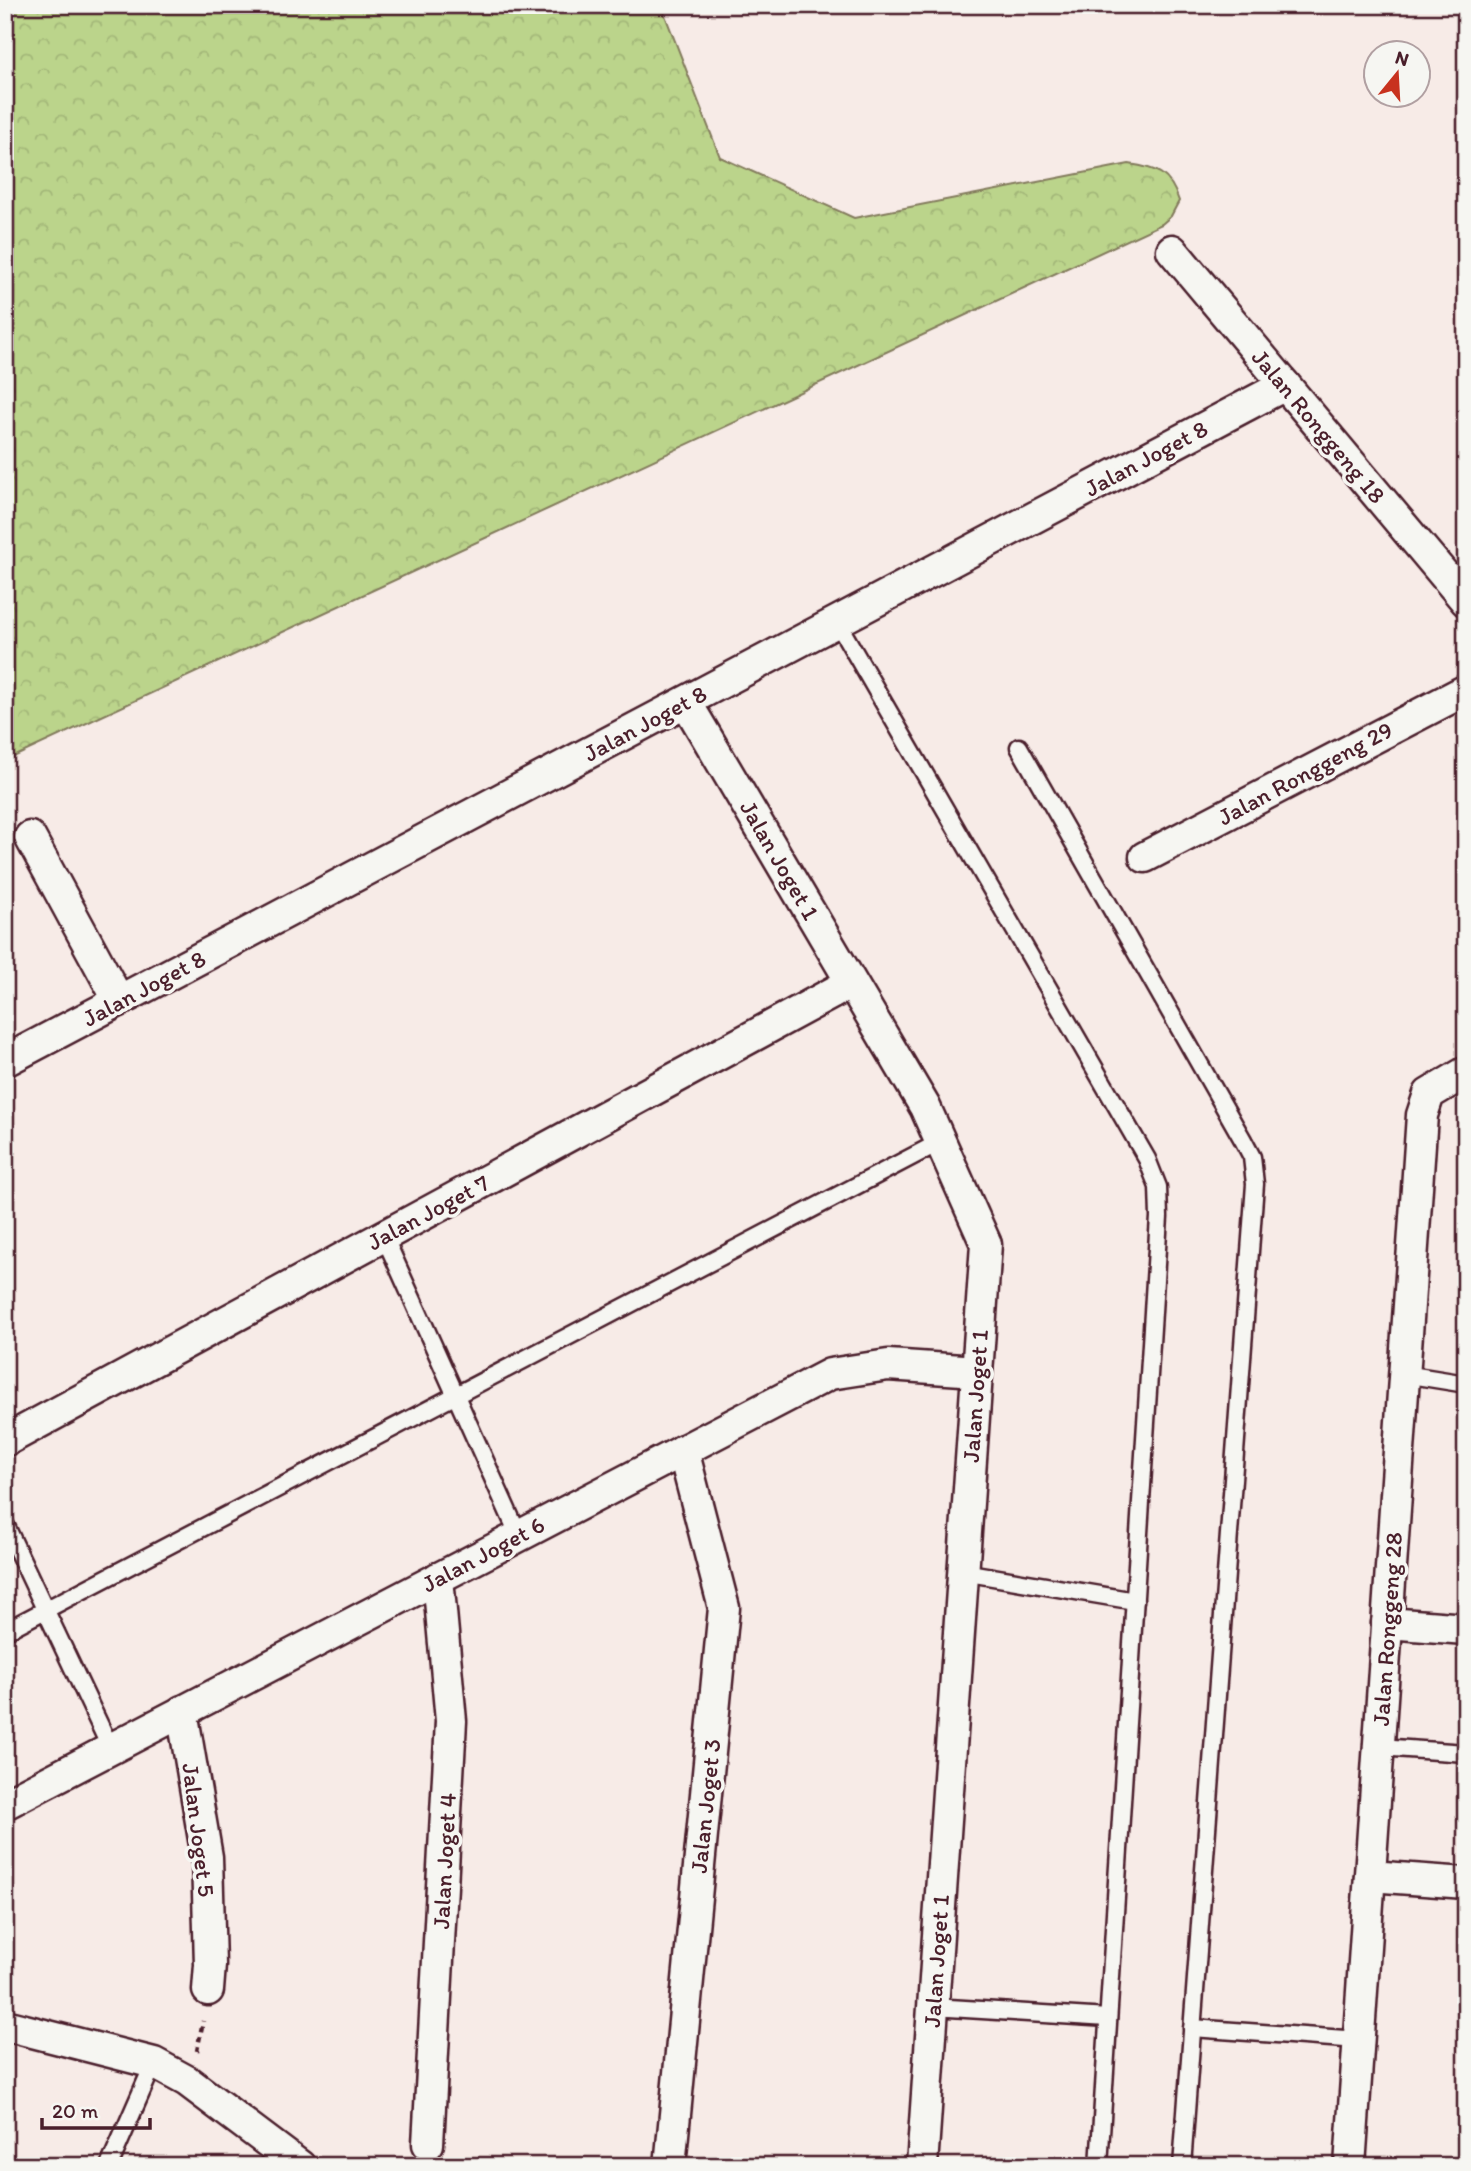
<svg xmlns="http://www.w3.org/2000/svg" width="1471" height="2171" viewBox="0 0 1471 2171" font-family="Itim,sans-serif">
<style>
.forest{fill:url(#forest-crowns);stroke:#827a5b;stroke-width:2}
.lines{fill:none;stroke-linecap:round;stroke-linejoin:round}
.lane-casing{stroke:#4a1f2b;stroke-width:21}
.street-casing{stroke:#4a1f2b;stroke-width:35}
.path{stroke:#4a1f2b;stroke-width:4.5;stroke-dasharray:5 5;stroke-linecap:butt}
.lane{stroke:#f6f6f2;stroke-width:16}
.street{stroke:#f6f6f2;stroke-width:30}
.labels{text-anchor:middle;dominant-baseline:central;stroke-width:7;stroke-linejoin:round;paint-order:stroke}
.street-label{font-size:24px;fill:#4a1f2b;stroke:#f6f6f2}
</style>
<defs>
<pattern id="forest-crowns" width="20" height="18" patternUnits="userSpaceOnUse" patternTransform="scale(1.75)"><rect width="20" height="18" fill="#bbd48b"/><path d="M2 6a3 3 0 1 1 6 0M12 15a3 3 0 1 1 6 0" fill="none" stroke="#a2b678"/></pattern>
</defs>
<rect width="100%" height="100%" fill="#f7ebe7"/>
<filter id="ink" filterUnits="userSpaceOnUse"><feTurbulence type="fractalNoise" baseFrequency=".0143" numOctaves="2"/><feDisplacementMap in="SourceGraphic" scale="14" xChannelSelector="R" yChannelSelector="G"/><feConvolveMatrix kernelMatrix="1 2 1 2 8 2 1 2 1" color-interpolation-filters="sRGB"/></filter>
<g filter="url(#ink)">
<path class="forest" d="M5 5H661L720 157 854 218 1129 164C1157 168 1170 173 1179 201L1171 216 1162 224 5 761Z"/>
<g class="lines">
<defs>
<g id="lane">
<polyline points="837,622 1147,1159 1158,1187 1159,1217 1099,2166"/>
<polyline points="1019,747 1243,1140 1252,1157 1255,1184 1182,2166"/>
<polyline points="384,1236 519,1536"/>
<polyline points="1404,1374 1466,1384"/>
<polyline points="5,1524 111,1749"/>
<polyline points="963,1572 1135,1601"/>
<polyline points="5,1631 940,1142"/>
<polyline points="1379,1747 1466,1753"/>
<polyline points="933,2007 1108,2018"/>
<polyline points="1192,2028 1359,2040"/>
<polyline points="109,2166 154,2063"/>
</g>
<g id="street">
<polyline points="1172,250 1466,601"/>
<polyline points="686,702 925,1107 986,1244 922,2166"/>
<polyline points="30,837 119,1001"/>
<polyline points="1145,857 1466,690"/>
<polyline points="5,1061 1285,385"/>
<polyline points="5,1441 851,983"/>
<polyline points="1387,1623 1466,1629"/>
<polyline points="182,1711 207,1857 210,1965 208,1990"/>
<polyline points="5,1804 830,1374 888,1365 977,1371"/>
<polyline points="1370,1876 1466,1883"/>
<polyline points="5,2025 154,2063 187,2081 300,2166"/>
<polyline points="428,2144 451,1721 438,1578"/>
<polyline points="670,2166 724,1608 683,1450"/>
<polyline points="1350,2166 1422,1115 1429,1094 1466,1072"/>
</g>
</defs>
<use href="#lane" class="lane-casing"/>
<use href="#street" class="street-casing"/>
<polyline class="path" points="197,2051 203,2021"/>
<use href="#lane" class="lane"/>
<use href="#street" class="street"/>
</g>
</g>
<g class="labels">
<g class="street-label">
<text transform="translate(1319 426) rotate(50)">Jalan Ronggeng 18</text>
<text transform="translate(1146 458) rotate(-28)">Jalan Joget 8</text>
<text transform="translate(645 723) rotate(-28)">Jalan Joget 8</text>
<text transform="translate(1305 773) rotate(-28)">Jalan Ronggeng 29</text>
<text transform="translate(780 860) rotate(60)">Jalan Joget 1</text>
<text transform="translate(144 988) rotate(-28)">Jalan Joget 8</text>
<text transform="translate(428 1212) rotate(-28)">Jalan Joget 7</text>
<text transform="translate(975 1396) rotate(-86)">Jalan Joget 1</text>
<text transform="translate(483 1554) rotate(-28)">Jalan Joget 6</text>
<text transform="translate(1387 1629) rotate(-86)">Jalan Ronggeng 28</text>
<text transform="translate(705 1806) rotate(-84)">Jalan Joget 3</text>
<text transform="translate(199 1830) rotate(83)">Jalan Joget 5</text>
<text transform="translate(444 1861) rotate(-87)">Jalan Joget 4</text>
<text transform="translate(936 1961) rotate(-86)">Jalan Joget 1</text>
</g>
</g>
<rect width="1471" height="2171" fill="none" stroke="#f6f6f2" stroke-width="28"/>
<rect x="14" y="14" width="1443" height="2143" fill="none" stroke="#4a1f2b" stroke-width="2.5" filter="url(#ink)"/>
<g transform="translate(1397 74) rotate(18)"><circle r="33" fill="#f6f6f2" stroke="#b1a0a2" stroke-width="2"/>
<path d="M0-5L12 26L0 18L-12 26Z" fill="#c8321e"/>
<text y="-10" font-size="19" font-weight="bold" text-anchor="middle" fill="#4a1f2b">N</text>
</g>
<path d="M42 2118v10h108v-10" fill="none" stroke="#4a1f2b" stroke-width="3.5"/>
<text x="52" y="2118" font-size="21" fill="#4a1f2b" stroke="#f6f6f2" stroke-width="5" paint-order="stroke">20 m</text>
</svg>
